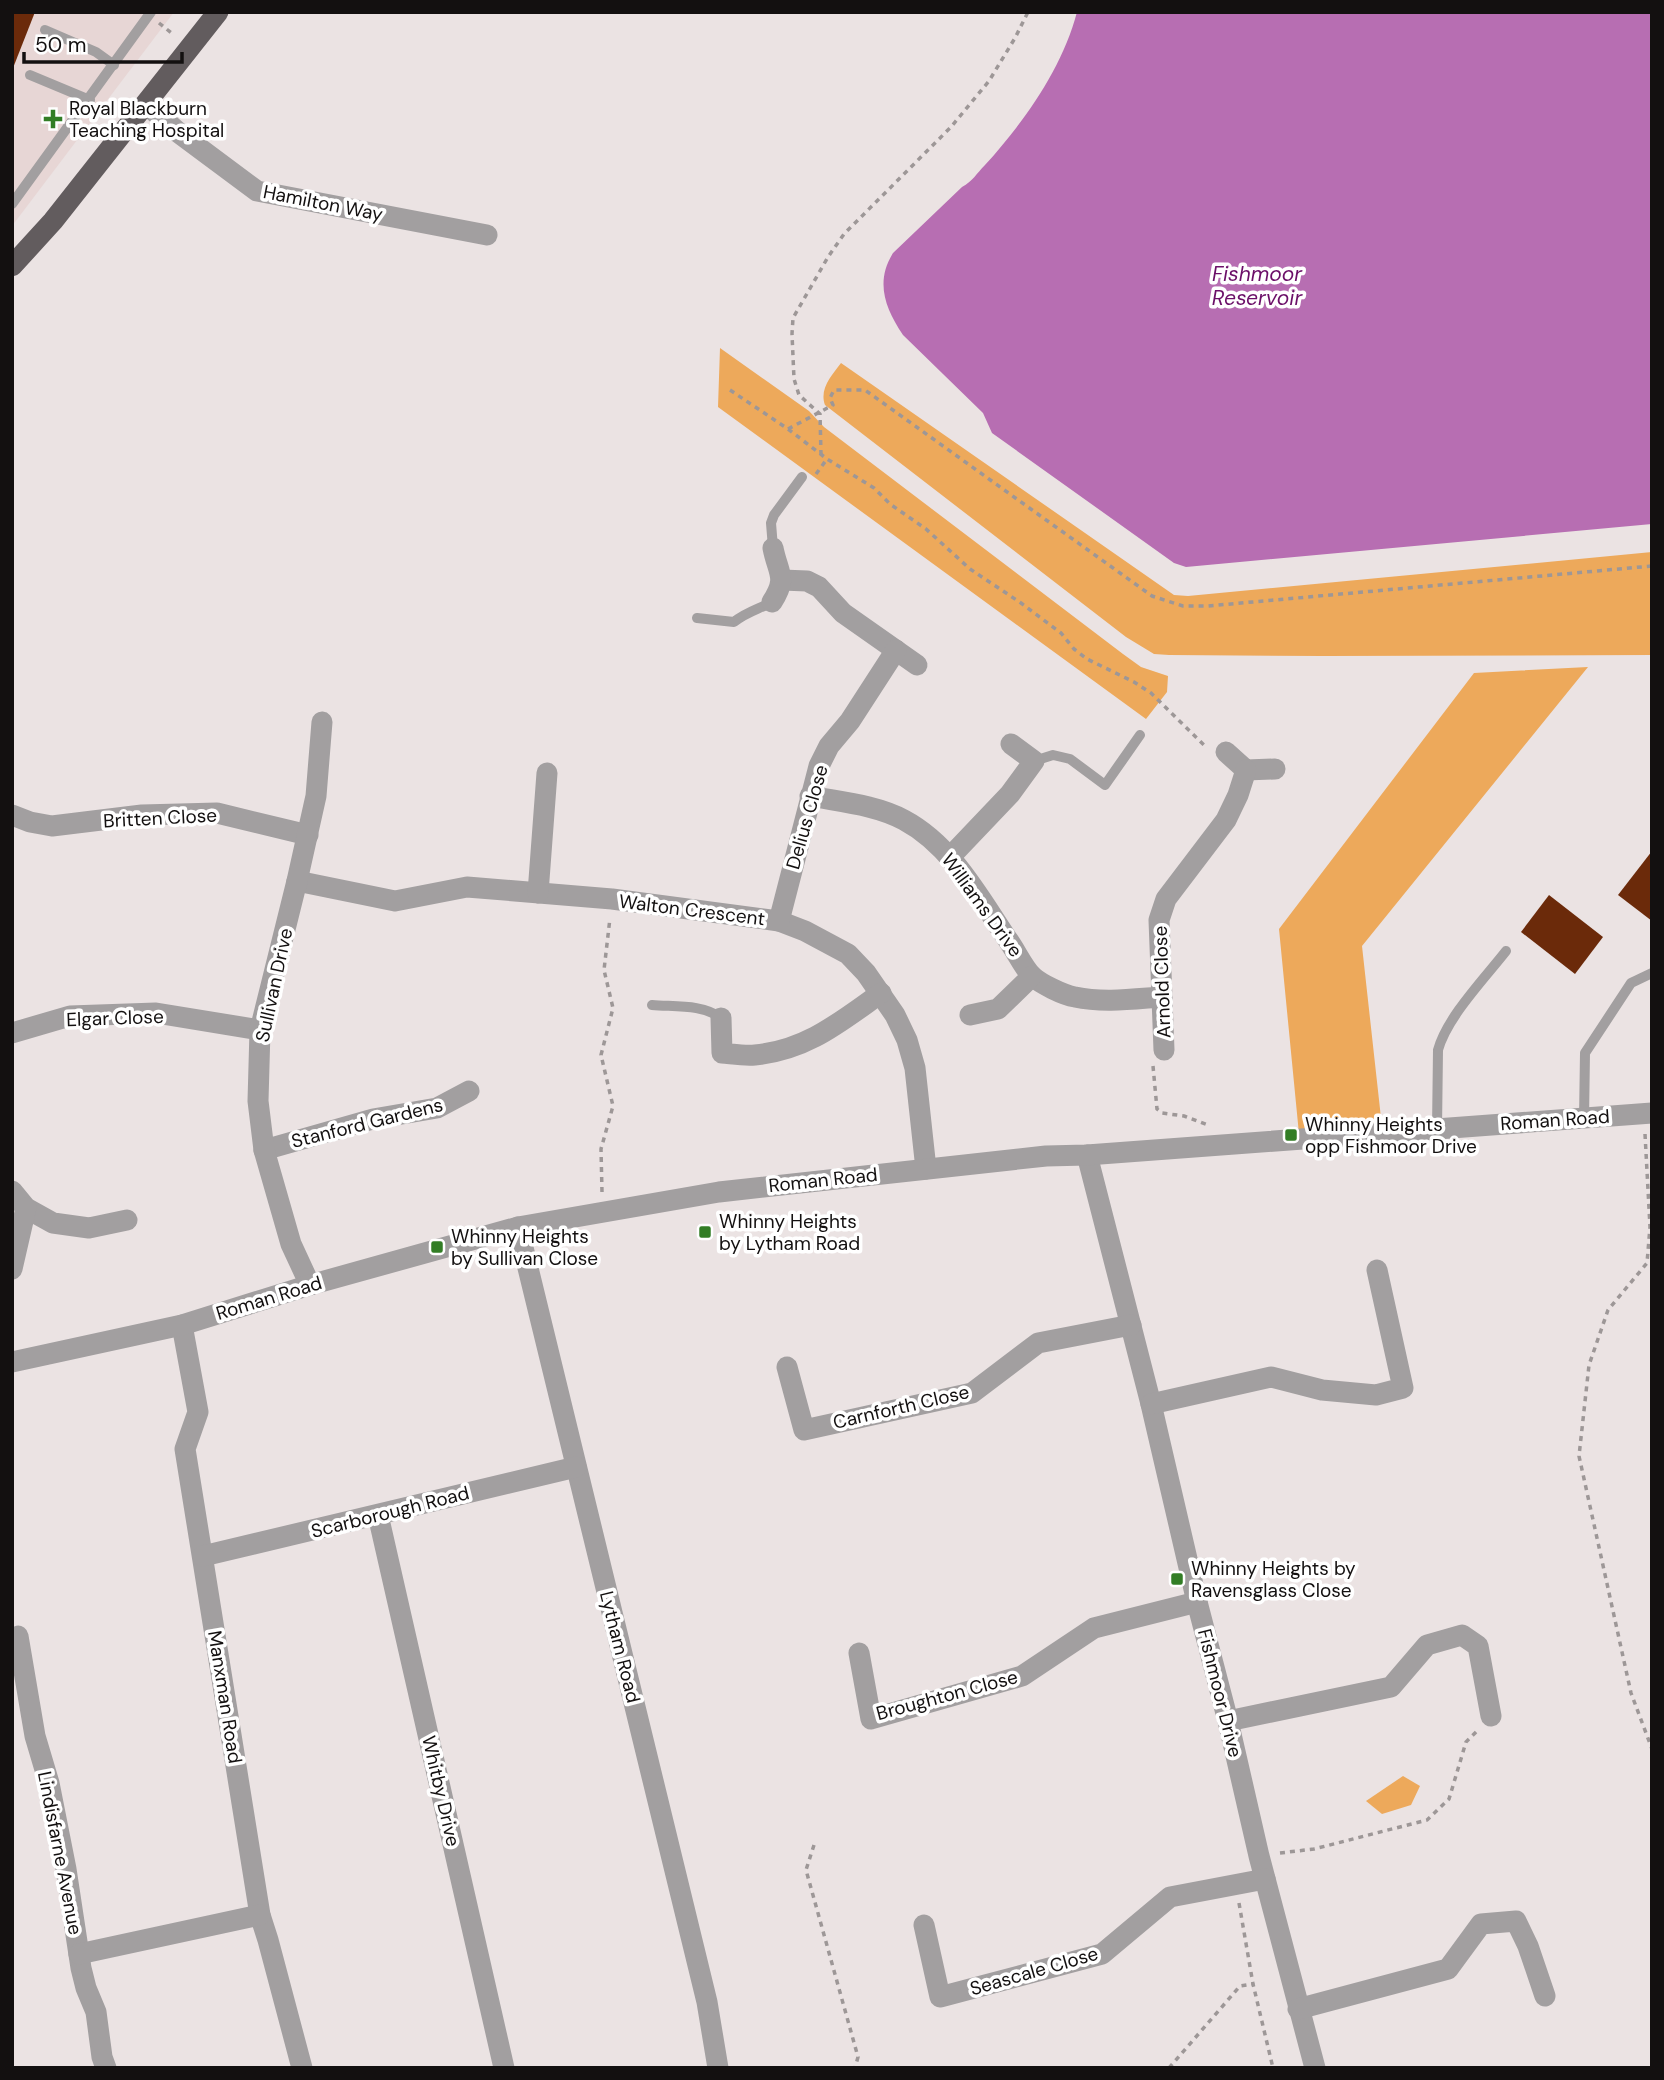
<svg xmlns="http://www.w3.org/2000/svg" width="1664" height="2080" viewBox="0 0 1664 2080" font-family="'DM Sans',sans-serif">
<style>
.built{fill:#e7d6d5}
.green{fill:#eda95b}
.water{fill:#b76eb2}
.building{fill:#6b2a0a}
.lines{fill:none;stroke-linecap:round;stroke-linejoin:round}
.path{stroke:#9d9797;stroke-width:3.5;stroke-dasharray:5 5;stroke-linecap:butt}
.service{stroke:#a29fa0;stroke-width:10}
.minor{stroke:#a29fa0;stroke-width:21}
.tertiary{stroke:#a29fa0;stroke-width:21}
.trunk{stroke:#625c5e;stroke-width:21}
.poi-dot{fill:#327d25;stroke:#fff;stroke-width:2.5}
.labels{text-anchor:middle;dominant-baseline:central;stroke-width:7;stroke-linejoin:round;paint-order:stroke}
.poi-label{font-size:19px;fill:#131010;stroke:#fff;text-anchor:start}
.street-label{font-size:19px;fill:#131010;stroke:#fff}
.water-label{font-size:21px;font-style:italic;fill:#6b0f68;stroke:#fff}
</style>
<rect width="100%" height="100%" fill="#ebe3e3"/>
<polygon class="built" points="12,12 174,12 12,226"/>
<g class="green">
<polygon points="720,348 809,411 824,427 1123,654 1141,667 1168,676 1167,692 1146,719 718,407"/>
<path d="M841 363 1174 595 1188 596 1652 552V655L1323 656 1169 655 1154 654 1126 637 825 405C819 389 832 375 841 363Z"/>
<polygon points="1588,667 1362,946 1382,1127 1299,1134 1279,929 1474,673"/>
<polygon points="1403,1776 1420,1786 1411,1805 1382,1814 1366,1801"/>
</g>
<path class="water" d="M1077 12H1652V524L1186 567 1174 563 992 433 983 413 903 335C885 308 875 282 893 253L962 187C973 181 976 174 985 165 1024 122 1062 69 1077 12Z"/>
<g class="building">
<polygon points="12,12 35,12 13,68 12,68"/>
<polygon points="1652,851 1652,921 1618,895"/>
<polygon points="1549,895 1603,937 1575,974 1521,932"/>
</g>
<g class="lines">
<g class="path">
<polyline points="159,23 174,35"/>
<polyline points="730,390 788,429 827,459 874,488 890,504 926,529 970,569 1021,603 1061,633 1074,649 1087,659 1134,682 1151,693 1207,748"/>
<polyline points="788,429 833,405 830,398 834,390 865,390 1152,596 1183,606 1208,606 1652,566"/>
<polyline points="821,455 820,414 799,395 794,379 792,334 793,318 828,257 844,234 951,127 989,81 1015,38 1028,12"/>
<polyline points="816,474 827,459"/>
<polyline points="1153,1066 1157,1109 1162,1113 1184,1116 1208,1125"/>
<polyline points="1645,1134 1650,1227 1647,1263 1608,1310 1589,1365 1579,1456 1631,1693 1652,1749"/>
<polyline points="602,1192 601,1149 613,1106 601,1055 613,1008 604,970 610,918"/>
<polyline points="814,1845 806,1870 858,2057 855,2068"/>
<polyline points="1280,1853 1314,1849 1427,1820 1449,1799 1466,1742 1478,1730"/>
<polyline points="1239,1903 1253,1984 1273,2068"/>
<polyline points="1169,2068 1240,1986 1252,1984"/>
</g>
<g class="service">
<polyline points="45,30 96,52 114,65"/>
<polyline points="30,75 90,100"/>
<polyline points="12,204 151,12"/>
<polyline points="773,548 771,523 774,515 802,477"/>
<path d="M697 618 734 622C746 612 759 609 772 602"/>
<polyline points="1034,761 1053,755 1070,759 1105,785 1140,735"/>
<path d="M652 1005C674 1007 703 1004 721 1018"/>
<polyline points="1584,1119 1585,1053 1631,983 1652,973"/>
<path d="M1437 1129 1438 1050C1447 1017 1485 978 1506 951"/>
</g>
<g class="minor">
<polyline points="146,104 179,133 257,191 487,235"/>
<polyline points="782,580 807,581 819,587 843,613 917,665"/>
<path d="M772 602C788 577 778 574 773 548"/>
<polyline points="1226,752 1246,770 1275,769"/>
<path d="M810 796C841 802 876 805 904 820 951 845 979 897 1008 940 1016 951 1023 967 1032 976 1041 984 1063 995 1075 997 1103 1003 1133 999 1161 997"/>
<polyline points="12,815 30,822 52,826 142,815 217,813 308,835"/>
<polyline points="951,856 1010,794 1034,761 1011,744"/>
<polyline points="297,881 395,901 467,887 612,899 779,921 805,931 848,954 866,973 895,1015 907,1040 915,1068 926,1169"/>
<polyline points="538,893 547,773"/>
<polyline points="779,921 819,766 829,746 850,721 896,650"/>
<polyline points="970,1015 998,1009 1032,976"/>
<path d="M721 1018 722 1053C733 1054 744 1056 755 1055 807 1050 840 1022 881 993"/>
<polyline points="12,1033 70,1016 156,1013 260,1030"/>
<polyline points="1164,1050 1159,920 1166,899 1226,820 1238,795 1246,770"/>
<polyline points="264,1150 373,1119 437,1108 469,1091"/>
<polyline points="1087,1155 1151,1404 1197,1602 1228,1721 1259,1856 1315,2068"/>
<polyline points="12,1191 26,1208 53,1223 89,1228 127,1220"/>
<polyline points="518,1227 707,2002 718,2068"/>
<polyline points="12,1269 26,1208"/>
<polyline points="310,1285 291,1244 264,1150 258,1101 260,1030 297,881 316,796 322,722"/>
<polyline points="182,1325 198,1412 185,1449 260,1915 268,1940 302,2068"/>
<polyline points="787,1367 804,1430 972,1393 1038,1343 1131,1325"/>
<polyline points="1151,1404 1271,1377 1322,1390 1376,1395 1403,1388 1377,1270"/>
<polyline points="378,1515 504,2068"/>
<polyline points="203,1556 576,1467"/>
<polyline points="18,1636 35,1736 49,1783 66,1869 81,1968 86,1988 96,2012 102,2057 106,2068"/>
<polyline points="859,1653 871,1719 1022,1676 1094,1628 1197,1602"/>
<polyline points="1228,1721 1391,1687 1427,1645 1462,1635 1478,1646 1491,1716"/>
<polyline points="924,1925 940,1997 1102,1954 1170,1897 1265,1879"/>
<polyline points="79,1954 260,1915"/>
<polyline points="1298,2009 1448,1969 1481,1924 1516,1921 1528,1946 1545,1996"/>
</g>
<polyline class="tertiary" points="12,1362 182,1325 310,1285 518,1227 719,1192 1046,1156 1087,1155 1652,1113"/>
<polyline class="trunk" points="12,266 53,221 218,12"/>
</g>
<g class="poi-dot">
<path d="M49.5 108.5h7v7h7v7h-7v7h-7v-7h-7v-7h7z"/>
<rect x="1284" y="1128" width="14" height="14" rx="3.5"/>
<rect x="698" y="1225" width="14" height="14" rx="3.5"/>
<rect x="430" y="1240" width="14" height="14" rx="3.5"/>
<rect x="1170" y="1572" width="14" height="14" rx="3.5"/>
</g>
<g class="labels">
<g class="poi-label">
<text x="69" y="108">Royal Blackburn<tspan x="69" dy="22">Teaching Hospital</tspan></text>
<text x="1305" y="1124">Whinny Heights<tspan x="1305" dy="22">opp Fishmoor Drive</tspan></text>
<text x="719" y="1221">Whinny Heights<tspan x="719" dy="22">by Lytham Road</tspan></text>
<text x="451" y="1236">Whinny Heights<tspan x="451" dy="22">by Sullivan Close</tspan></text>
<text x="1191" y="1568">Whinny Heights by<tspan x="1191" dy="22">Ravensglass Close</tspan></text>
</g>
<g class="street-label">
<text transform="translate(323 203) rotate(11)">Hamilton Way</text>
<text transform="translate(807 817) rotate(-74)">Delius Close</text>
<text transform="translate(160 818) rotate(-3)">Britten Close</text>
<text transform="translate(982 905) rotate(54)">Williams Drive</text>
<text transform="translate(692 910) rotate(7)">Walton Crescent</text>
<text transform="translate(1162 982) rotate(-92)">Arnold Close</text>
<text transform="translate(274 985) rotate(-78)">Sullivan Drive</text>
<text transform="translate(115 1018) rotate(-2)">Elgar Close</text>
<text transform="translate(1555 1120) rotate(-4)">Roman Road</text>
<text transform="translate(367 1123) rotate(-14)">Stanford Gardens</text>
<text transform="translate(823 1180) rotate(-6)">Roman Road</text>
<text transform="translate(269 1298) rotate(-17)">Roman Road</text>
<text transform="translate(901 1407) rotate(-13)">Carnforth Close</text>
<text transform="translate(390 1512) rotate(-14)">Scarborough Road</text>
<text transform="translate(620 1647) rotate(76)">Lytham Road</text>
<text transform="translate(1220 1693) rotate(76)">Fishmoor Drive</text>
<text transform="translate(947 1695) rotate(-15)">Broughton Close</text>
<text transform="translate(225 1697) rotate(81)">Manxman Road</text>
<text transform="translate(441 1791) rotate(77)">Whitby Drive</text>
<text transform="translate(60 1853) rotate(79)">Lindisfarne Avenue</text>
<text transform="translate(1034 1971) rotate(-16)">Seascale Close</text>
</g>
<g class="water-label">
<text x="1257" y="274">Fishmoor<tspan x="1257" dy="24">Reservoir</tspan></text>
</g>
</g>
<rect width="1664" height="2080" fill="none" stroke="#131010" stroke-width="28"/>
<path d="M24 52v10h158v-10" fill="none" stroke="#131010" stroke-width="3.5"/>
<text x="35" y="52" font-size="21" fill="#131010" stroke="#ffffff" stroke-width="5" paint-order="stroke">50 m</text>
</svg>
